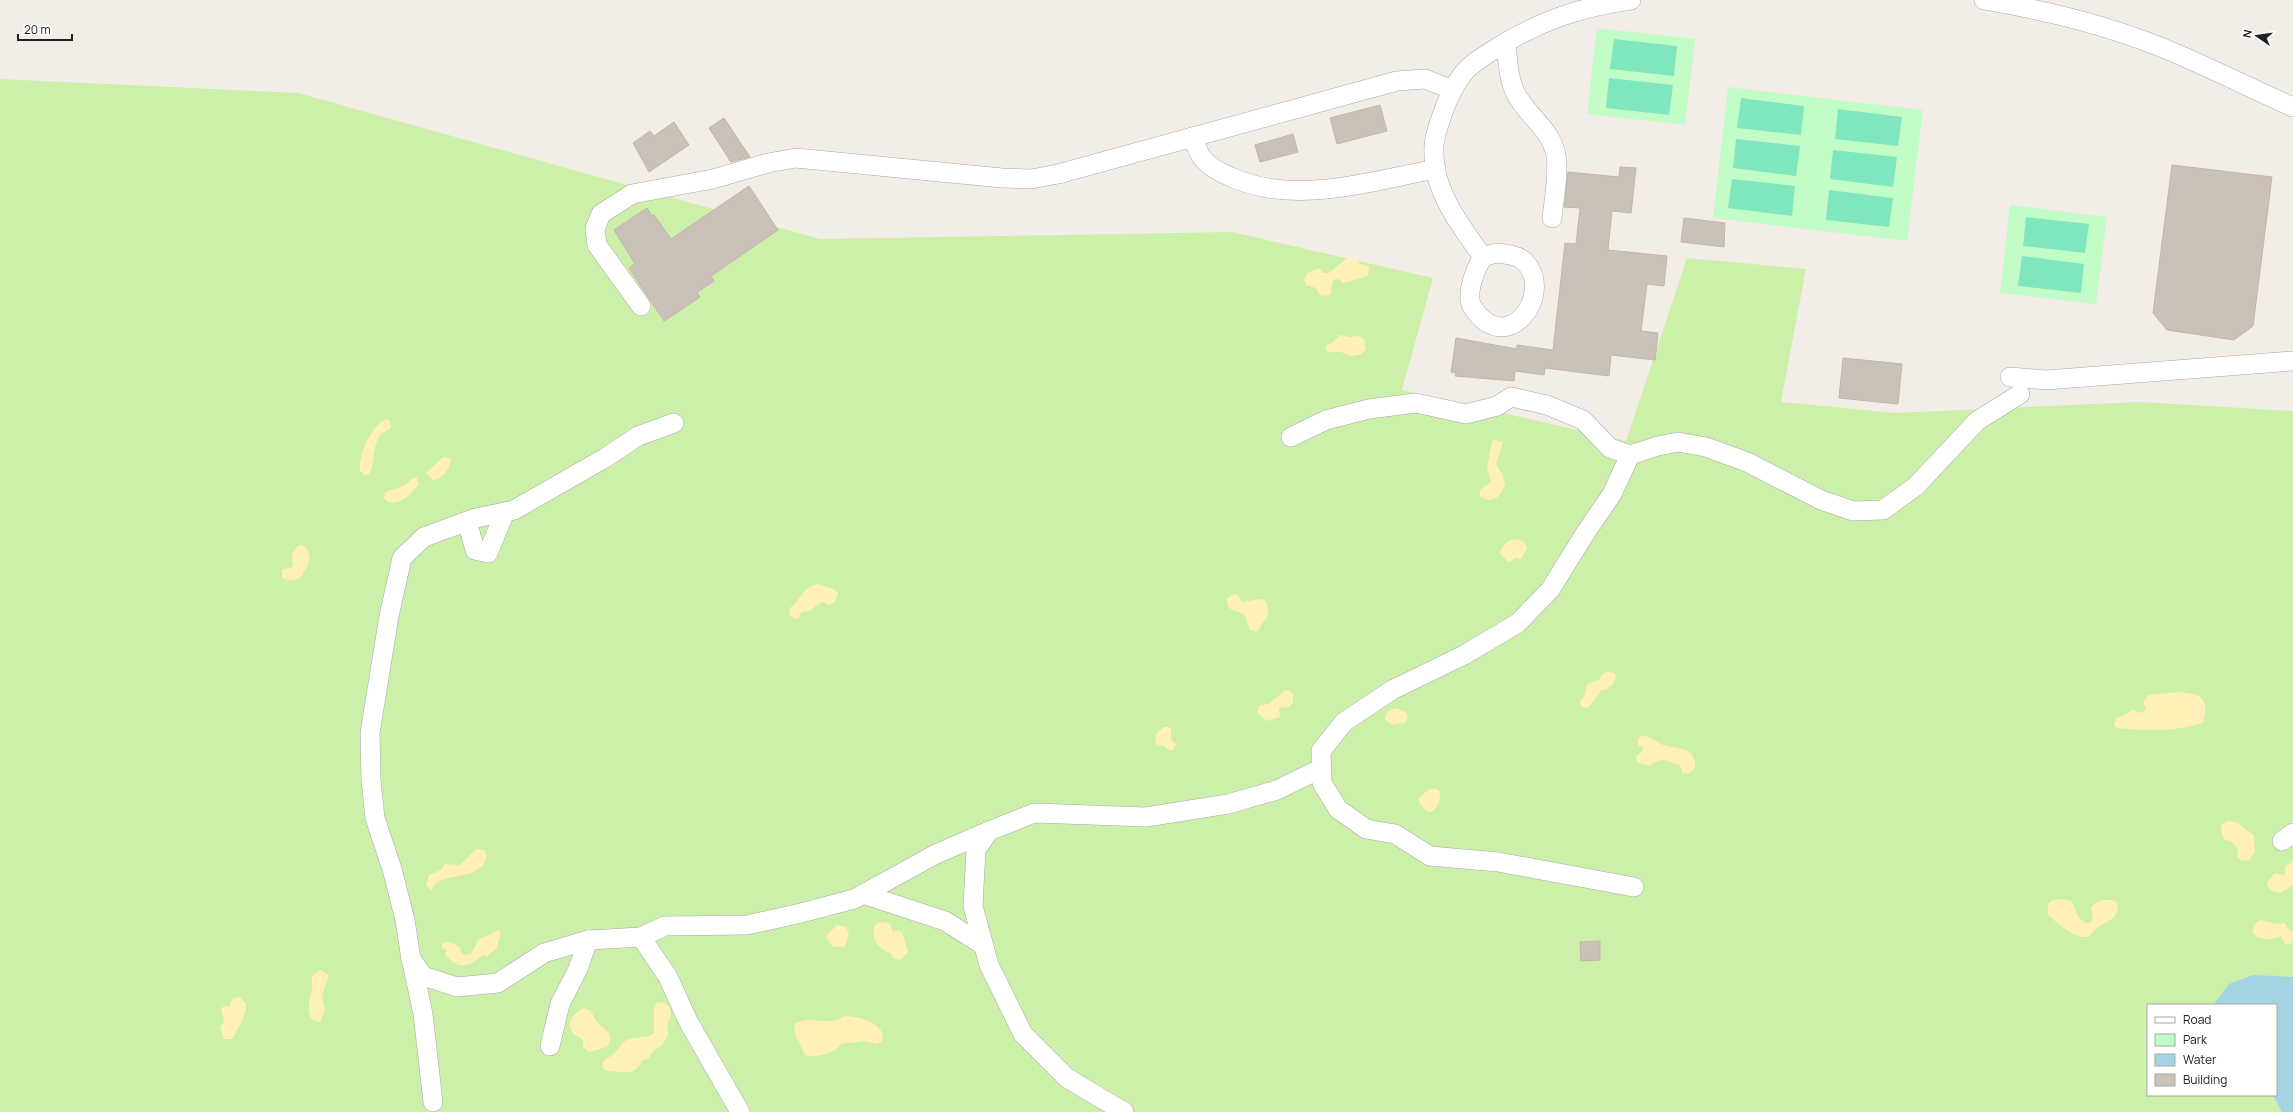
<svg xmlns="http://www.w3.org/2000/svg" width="2293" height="1112" viewBox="0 0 2293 1112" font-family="Manrope,sans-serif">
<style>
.grass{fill:#ccefaa;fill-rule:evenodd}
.sand{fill:#fff0b8}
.park{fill:#c2fdc7}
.pitch{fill:#80e6be}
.water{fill:#a4d4e2}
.building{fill:#cac1b9;stroke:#c5b4a8}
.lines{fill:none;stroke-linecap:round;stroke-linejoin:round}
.minor-casing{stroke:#a8a8a8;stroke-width:20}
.minor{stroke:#fff;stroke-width:19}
</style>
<rect width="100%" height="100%" fill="#f2eee7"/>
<path class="grass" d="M0 79 298 93 820 239 1232 232 1433 278 1402 390 1626 441 1687 258 1806 269 1781 402 1896 413 2140 402 2293 411V1112H0ZM2148 1005H2276V1095H2148Z"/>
<g class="sand">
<polygon points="1348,257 1357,259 1359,263 1369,267 1368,276 1343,283 1339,279 1334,280 1332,284 1331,294 1326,296 1320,295 1316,288 1306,285 1304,280 1307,273 1320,268 1323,273 1329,273"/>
<polygon points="1340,335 1350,337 1359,336 1364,339 1366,349 1362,354 1351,356 1341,352 1327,352 1326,346 1332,343"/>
<path d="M386 419 390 420 391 427C388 432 382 431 379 437 372 449 375 463 369 474L365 475 360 471C358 456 371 425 386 419Z"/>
<path d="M1495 440 1503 442 1496 464 1503 476 1505 485C1501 497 1491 505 1480 496 1479 486 1486 488 1491 481L1487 468 1492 441Z"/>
<path d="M443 457 450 458C453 466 441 480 432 480L426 473Z"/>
<path d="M413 478H417L418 485C412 494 394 511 384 498L385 492 403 486Z"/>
<path d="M1516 539 1523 541 1527 548 1521 559 1515 558 1510 562 1507 561 1500 553C1504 544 1505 541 1516 539Z"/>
<path d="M302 545 306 548C312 558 310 564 303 572V575L294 581 282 578V569L293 567 292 554 298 546Z"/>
<path d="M818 584 834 589 838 593 835 602 829 605 823 602C814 605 813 612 802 612L798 619H794L789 614 790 608C802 599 803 586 818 584Z"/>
<path d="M1233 594 1238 595 1242 602C1257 601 1268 591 1268 615L1257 632 1250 630 1244 614C1235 611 1226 610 1227 599Z"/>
<path d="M1606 672 1614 673 1616 676 1614 683 1607 689 1602 690 1588 708 1582 707 1580 703C1580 701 1582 699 1583 698 1590 689 1579 684 1599 680L1601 675Z"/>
<polygon points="1285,690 1288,690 1293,694 1293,702 1289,707 1279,708 1280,717 1268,721 1260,716 1257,711 1260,705 1269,704"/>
<path d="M2180 692C2202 694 2210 699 2203 723 2173 732 2147 731 2117 728L2114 725 2116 719 2133 710 2142 713 2146 709 2143 703 2148 695Z"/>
<path d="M1395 708 1406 712 1408 717 1406 722 1394 725 1385 720C1385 713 1389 710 1395 708Z"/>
<polygon points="1164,727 1169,727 1171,730 1171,740 1176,744 1173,750 1169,750 1164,746 1155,744 1156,734"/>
<path d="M1641 736C1650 735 1655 741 1663 745 1675 749 1695 746 1695 764 1695 768 1693 771 1689 774L1682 773 1680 765C1666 762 1665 755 1650 766L1638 763 1636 757 1644 748 1638 745V740Z"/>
<path d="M1429 789H1435L1439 791C1442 799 1438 808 1431 812L1426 811 1419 802V798Z"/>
<polygon points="2228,821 2236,822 2254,835 2255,852 2249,860 2242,861 2237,857 2238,848 2232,842 2224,839 2221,832 2222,824"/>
<path d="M476 849 484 850 487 855C483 884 439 869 432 890L426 886 429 875 441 870 445 864 460 865Z"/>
<path d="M2293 861V885L2281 893C2273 892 2268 891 2267 882L2275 873 2282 875 2285 874 2286 866Z"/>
<path d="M2065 899 2072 902 2079 918 2086 923 2091 922 2093 916 2091 908C2095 899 2108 899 2116 901 2124 919 2102 922 2095 930 2091 933 2091 937 2086 937 2072 938 2058 923 2048 915V904L2053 900Z"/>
<path d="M2261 920 2276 924 2285 923 2289 930 2293 932 2292 942 2289 945 2285 944 2281 936 2269 940 2257 937 2253 933C2253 926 2255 923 2261 920Z"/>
<path d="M884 922 890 924 893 932 898 930 902 932 908 952 901 960 893 958 891 953C879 951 871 938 874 927L877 923Z"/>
<polygon points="837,925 846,927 849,933 846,944 844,947 833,947 827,939 827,935"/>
<path d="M497 930 501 932 497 948 487 956 483 955C476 961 464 970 455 963 451 961 449 958 445 955L447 950 442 948V944C449 939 454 944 460 948L461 953 465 955 471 954 478 940Z"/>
<path d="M320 970 329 975 322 996 325 1010 320 1022C304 1021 309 1001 312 991 314 981 307 977 320 970Z"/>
<path d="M239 997 246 1003C247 1015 238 1029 232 1039H224L220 1028 224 1022 221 1009 224 1006 229 1007 233 998Z"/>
<path d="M657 1002 664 1003 670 1007 671 1015 667 1024 668 1035 662 1046 654 1050 648 1059 643 1060C634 1079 619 1070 606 1071L602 1066 604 1060C618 1054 619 1044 627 1040 636 1035 647 1040 654 1033V1007Z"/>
<path d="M584 1008 591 1011 596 1021 608 1032 611 1039 607 1047 589 1052 583 1047V1040C581 1037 578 1037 575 1035 563 1025 574 1012 584 1008Z"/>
<path d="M844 1016C857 1016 879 1021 883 1035L881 1042 876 1044 864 1041 841 1044C835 1054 815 1058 805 1055L795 1034 794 1025C803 1016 817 1022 828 1021 834 1021 839 1019 844 1016Z"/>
</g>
<g class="park">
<polygon points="1597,28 1695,39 1685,125 1587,114"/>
<polygon points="1728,87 1923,110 1907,241 1713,218"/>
<polygon points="2010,205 2107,217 2096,304 2000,293"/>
</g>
<g class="pitch">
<polygon points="1614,39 1677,46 1674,76 1610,69"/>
<polygon points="1609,78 1673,85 1669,115 1606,108"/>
<polygon points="1741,98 1804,106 1801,135 1737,128"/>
<polygon points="1838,109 1902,117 1898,146 1835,139"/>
<polygon points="1736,139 1800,146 1796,176 1733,168"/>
<polygon points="1833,150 1897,157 1893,187 1830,179"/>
<polygon points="1732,179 1795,186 1792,216 1728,208"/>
<polygon points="1829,190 1893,198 1889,227 1826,220"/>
<polygon points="2026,217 2089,224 2085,253 2023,246"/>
<polygon points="2022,256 2084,264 2081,293 2018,286"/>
</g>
<polygon class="water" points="2253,975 2293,977 2293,1112 2282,1112 2273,1095 2276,1095 2276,1005 2214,1004 2229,984"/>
<g class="building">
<polygon points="1380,105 1387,131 1337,144 1330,118"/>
<polygon points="724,118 750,157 731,162 709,128"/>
<polygon points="674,122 689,145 649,172 633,143 650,131 654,136"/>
<polygon points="1293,134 1298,152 1260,162 1255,145"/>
<polygon points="2172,165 2272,177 2253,326 2234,340 2167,330 2153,313"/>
<polygon points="1620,167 1636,168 1631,213 1612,211 1608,250 1667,256 1664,286 1647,284 1641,331 1658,333 1655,360 1611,355 1609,376 1545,368 1544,375 1515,371 1514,381 1455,376 1456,373 1451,372 1456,338 1517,349 1517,345 1553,350 1565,243 1576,244 1580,208 1564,207 1568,172 1619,177"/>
<polygon points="749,186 778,230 711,276 714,281 697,292 700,297 664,321 629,268 635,264 614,230 647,208 652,216 654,215 671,239"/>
<polygon points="1684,218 1725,223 1724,247 1681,242"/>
<polygon points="1843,358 1902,364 1898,404 1839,398"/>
<polygon points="1600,941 1600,960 1581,961 1580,942"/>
</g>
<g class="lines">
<defs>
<g id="minor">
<path d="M1984 0C2044 10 2106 25 2163 48 2207 66 2250 88 2293 107"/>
<path d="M1506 43C1508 61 1508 80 1517 96 1528 116 1549 128 1555 151 1560 168 1554 199 1552 218"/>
<path d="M1192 137C1196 144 1198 153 1203 159 1210 167 1221 173 1231 177 1295 206 1370 181 1436 169"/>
<path d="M1496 253C1505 254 1519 255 1525 262 1555 294 1507 359 1473 308 1464 295 1476 268 1483 257Z"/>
<path d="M1483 257C1462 228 1434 192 1434 154 1433 141 1437 130 1441 118 1446 103 1452 88 1462 75 1470 64 1484 56 1495 49 1539 21 1580 7 1631 0"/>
<polyline points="641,306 597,245 595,229 601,214 632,194 713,179 768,163 796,158 1002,178 1031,179 1058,174 1397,81 1425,79 1453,90"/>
<polyline points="2010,377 2046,380 2293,361"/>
<polyline points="674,423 638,436 605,458 514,510 476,518 424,537 402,558 389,616 370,733 371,780 375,818 392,869 405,920 411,959 423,976 457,987 498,983 544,953 588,940 641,937 665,926 747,925 801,913 854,899 936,854 989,831"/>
<polyline points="1291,437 1326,420 1369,409 1416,403 1466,414 1497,406 1511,397 1547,405 1583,420 1610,448 1630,455 1658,446 1678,442 1706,447 1747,462 1821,500 1853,511 1883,510 1916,486 1977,421 2020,394"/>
<polyline points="1630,455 1612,494 1586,532 1550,590 1518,623 1464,655 1392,690 1344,722 1321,751 1322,783 1338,809 1366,829 1395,834 1430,856 1498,862 1634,887"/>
<polyline points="467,521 475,550 488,553 505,512"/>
<polyline points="2282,841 2293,833"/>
<polyline points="863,894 945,921 983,945"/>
<polyline points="641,937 668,977 688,1021 740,1112"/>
<polyline points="412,963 423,1014 433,1102"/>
<polyline points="550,1046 560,1004 578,969 588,940"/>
<polyline points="1124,1112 1067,1078 1023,1034 989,965 973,906 976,850 989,831 1034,813 1146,817 1228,804 1277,790 1322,768"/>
</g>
</defs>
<use href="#minor" class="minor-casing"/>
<use href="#minor" class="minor"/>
</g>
<rect x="2147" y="1004" width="130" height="92" fill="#ffffff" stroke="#a6a6a6"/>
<rect x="2155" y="1017" width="20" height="6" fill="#ffffff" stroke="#a6a6a6"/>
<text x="2183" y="1024" font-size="12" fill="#212121">Road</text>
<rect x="2155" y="1034" width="20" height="12" fill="#c2fdc7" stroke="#a6a6a6"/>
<text x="2183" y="1044" font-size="12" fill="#212121">Park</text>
<rect x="2155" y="1054" width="20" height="12" fill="#a4d4e2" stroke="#a6a6a6"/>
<text x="2183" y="1064" font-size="12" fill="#212121">Water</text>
<rect x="2155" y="1074" width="20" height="12" fill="#cac1b9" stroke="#a6a6a6"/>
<text x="2183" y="1084" font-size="12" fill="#212121">Building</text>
<g transform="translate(2257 36) rotate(283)" stroke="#ffffff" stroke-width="3" paint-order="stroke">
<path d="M0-3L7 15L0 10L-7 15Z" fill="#212121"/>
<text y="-6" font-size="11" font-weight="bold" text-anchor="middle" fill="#212121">N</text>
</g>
<path d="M18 34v6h54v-6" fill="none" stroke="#212121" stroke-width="2"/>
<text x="24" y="34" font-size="12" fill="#212121" stroke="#ffffff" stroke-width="3" paint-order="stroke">20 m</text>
</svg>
